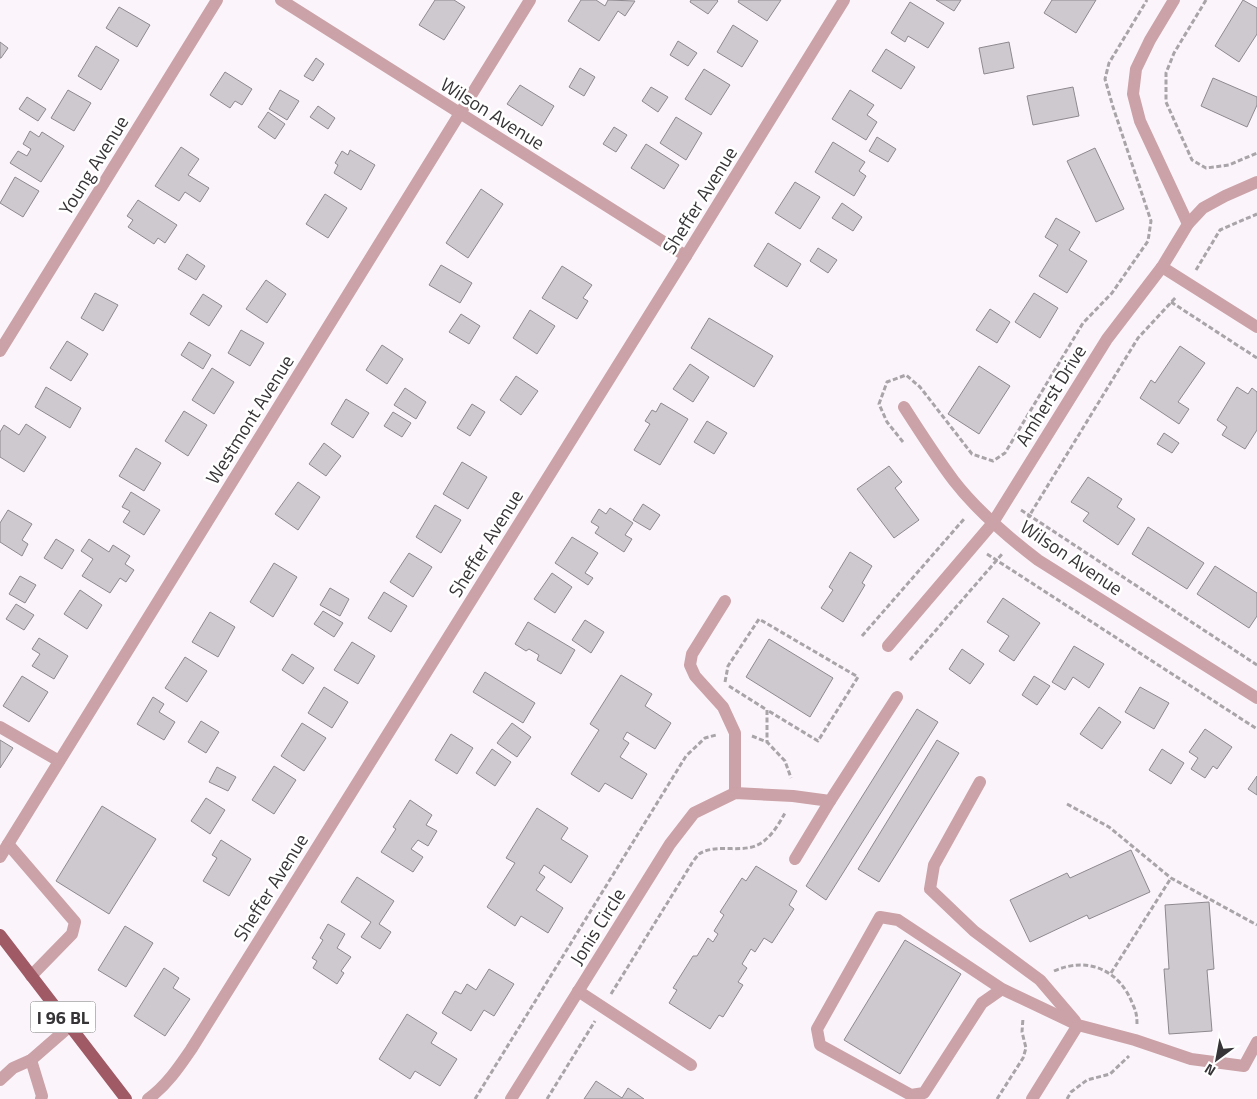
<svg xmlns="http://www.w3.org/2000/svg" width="1257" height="1099" viewBox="0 0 1257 1099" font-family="'Titillium Web',sans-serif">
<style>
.building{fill:#cec9cf;stroke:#8e898f}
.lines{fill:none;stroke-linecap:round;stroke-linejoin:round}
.path{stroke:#a8a4a8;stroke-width:3;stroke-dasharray:5 2.5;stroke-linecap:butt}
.minor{stroke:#cba2a7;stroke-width:12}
.major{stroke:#9f5a65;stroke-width:12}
.labels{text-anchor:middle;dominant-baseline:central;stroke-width:5;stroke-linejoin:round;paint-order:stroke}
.shield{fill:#fff;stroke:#727172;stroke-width:1}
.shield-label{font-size:18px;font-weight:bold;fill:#363436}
.street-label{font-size:19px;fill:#363436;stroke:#fff}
</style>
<rect width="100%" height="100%" fill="#fbf5fb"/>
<g class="building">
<polygon points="435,0 454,0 465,7 444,40 419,25"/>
<polygon points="581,0 596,0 605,6 608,0 635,1 625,16 618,11 599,41 568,21"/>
<polygon points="691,0 717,0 718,1 708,14 690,2"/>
<polygon points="739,0 781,0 767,21 738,2"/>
<polygon points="936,0 961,0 954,11"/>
<polygon points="1052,0 1096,0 1076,33 1044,13"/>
<polygon points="1243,0 1257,8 1257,34 1239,62 1215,46"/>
<polygon points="910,2 944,23 928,48 908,36 905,42 891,33"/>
<polygon points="119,7 150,25 137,47 106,28"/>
<polygon points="733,25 758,41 742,67 717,52"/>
<polygon points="678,41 697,53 688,66 670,55"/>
<polygon points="0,42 8,48 1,58 0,58"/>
<polygon points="1009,42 1014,68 984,74 979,48"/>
<polygon points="96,46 119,60 101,90 78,76"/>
<polygon points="886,49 915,67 901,89 872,71"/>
<polygon points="316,58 324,64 313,81 304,76"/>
<polygon points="580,68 595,77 584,96 569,87"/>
<polygon points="704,69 730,85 711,115 685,99"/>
<polygon points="225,72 252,89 242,105 235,101 230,108 210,95"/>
<polygon points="1213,78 1257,97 1257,105 1247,127 1201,106"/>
<polygon points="520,85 554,106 542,126 507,104"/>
<polygon points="651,87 668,97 658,112 642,101"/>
<polygon points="1073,87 1079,116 1033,125 1027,96"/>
<polygon points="68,90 91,103 74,131 51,118"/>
<polygon points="280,90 299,101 287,120 269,109"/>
<polygon points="850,90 874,105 867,115 877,122 866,140 832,119"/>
<polygon points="27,97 46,109 38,121 19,109"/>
<polygon points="318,106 335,118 328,129 310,117"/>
<polygon points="268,112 285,124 275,139 258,127"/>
<polygon points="676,117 702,133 686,160 660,143"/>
<polygon points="614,127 627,135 616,152 603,144"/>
<polygon points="30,131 39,137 42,132 64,146 41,182 10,163 18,151 27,156 31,149 23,144"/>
<polygon points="877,137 896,149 888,162 869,151"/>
<polygon points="833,142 865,162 859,171 866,176 854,196 815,172"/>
<polygon points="646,144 679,165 664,189 631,168"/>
<polygon points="181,147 199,159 188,175 209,188 200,202 185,192 179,201 155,186"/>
<polygon points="1095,148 1124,209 1096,222 1067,161"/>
<polygon points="350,150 375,165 361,190 334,173 338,165 335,163 342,151 348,155"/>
<polygon points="15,177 39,191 23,217 0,203"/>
<polygon points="795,182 820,197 800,229 775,213"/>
<polygon points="481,189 503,204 468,258 446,243"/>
<polygon points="325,194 347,208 328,238 306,224"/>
<polygon points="138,200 177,225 165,243 158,238 154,244 128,227 133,220 127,216"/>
<polygon points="842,203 862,217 853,231 832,218"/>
<polygon points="1056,218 1080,232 1069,250 1087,261 1067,293 1039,276 1058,245 1045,237"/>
<polygon points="768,243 801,264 787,287 754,266"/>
<polygon points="818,248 837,260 828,273 810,261"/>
<polygon points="187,254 205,266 196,280 178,269"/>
<polygon points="441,265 472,283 460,303 429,285"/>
<polygon points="562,266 592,285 583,298 588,301 577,319 542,298"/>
<polygon points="266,280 286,294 267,323 246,309"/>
<polygon points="95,293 118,305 103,331 81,318"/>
<polygon points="1034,293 1058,308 1040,338 1015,322"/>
<polygon points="203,294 222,306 209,326 190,314"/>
<polygon points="990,309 1010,322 997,343 976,330"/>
<polygon points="530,310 555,326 537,354 513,338"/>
<polygon points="461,314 480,326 469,344 449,332"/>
<polygon points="709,318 773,356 754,387 691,348"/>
<polygon points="241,330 264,343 250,366 228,353"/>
<polygon points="67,341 88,354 71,381 50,368"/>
<polygon points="189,342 211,355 203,369 181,355"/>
<polygon points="382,345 403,359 387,384 366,370"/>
<polygon points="1180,346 1205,363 1178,402 1189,409 1179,424 1140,398 1151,380 1155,383"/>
<polygon points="690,364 709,377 693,402 673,389"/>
<polygon points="979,366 1010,386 979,434 948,414"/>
<polygon points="212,368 234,382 214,414 192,400"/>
<polygon points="516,376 538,391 521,415 500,400"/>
<polygon points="46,387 81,408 70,428 35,407"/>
<polygon points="1237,387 1248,394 1252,388 1257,392 1257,430 1245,449 1222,435 1227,427 1217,420"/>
<polygon points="405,388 426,402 416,419 394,405"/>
<polygon points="346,399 369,413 353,438 331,424"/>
<polygon points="661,403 688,419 660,465 634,450 650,424 645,421 652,410 656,412"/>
<polygon points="472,404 485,412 470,436 457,428"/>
<polygon points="184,411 207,425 188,456 165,441"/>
<polygon points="393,412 411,423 402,437 384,426"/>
<polygon points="707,421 727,433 714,454 694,442"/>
<polygon points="26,424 46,437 24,472 0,457 0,432 4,425 19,435"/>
<polygon points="1164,433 1179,443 1172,453 1157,444"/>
<polygon points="324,443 341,456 326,476 309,464"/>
<polygon points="136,448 161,463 144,491 119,476"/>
<polygon points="462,462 487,477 468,509 443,494"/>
<polygon points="889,466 902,482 895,488 919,520 894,538 857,489"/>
<polygon points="1088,477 1122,499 1117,507 1135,519 1118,545 1083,521 1089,513 1071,502"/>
<polygon points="298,482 320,497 298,530 275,514"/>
<polygon points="131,492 160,510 144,535 123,522 130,511 122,507"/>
<polygon points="643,504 660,515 650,530 633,520"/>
<polygon points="435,505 461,520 441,553 416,537"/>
<polygon points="610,508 633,523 625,535 632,539 624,552 595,533 599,527 591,522 599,509 606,514"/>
<polygon points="8,510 32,524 22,540 28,544 22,556 0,542 0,523"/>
<polygon points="1148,527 1204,563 1187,589 1132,554"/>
<polygon points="572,537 598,553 585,573 593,578 588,585 555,563"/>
<polygon points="56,539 74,550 62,569 44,558"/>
<polygon points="89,539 109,552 113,545 130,556 125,564 134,570 126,582 120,578 110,593 82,576 93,559 81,551"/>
<polygon points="850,552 872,566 862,583 865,585 843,622 821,608 833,590 829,587"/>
<polygon points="409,553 432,567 413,597 390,582"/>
<polygon points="274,563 297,577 273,617 250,602"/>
<polygon points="1215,566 1257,593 1257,616 1249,628 1197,594"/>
<polygon points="552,573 572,587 555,613 534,599"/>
<polygon points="20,576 36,585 25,603 9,594"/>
<polygon points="330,588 349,599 340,616 320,605"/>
<polygon points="80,590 102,605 87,629 64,614"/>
<polygon points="384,592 407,606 391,632 368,618"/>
<polygon points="1003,598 1040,623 1014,661 999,651 1009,636 987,622"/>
<polygon points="16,604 34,615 24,630 6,619"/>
<polygon points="323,611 343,623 334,637 314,624"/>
<polygon points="210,612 235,627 218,657 192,642"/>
<polygon points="585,620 604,632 591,653 572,640"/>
<polygon points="528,622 575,650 561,674 537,660 539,655 529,649 526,651 515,644"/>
<polygon points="39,638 68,656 54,679 32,666 40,654 32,649"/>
<polygon points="769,639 833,678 810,717 746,677"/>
<polygon points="352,642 375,656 358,684 334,670"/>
<polygon points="1074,646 1104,664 1089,688 1073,677 1065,690 1052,682"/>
<polygon points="962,649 984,664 970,684 949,669"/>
<polygon points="292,654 314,668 303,684 282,670"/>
<polygon points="185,657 207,671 187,702 165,688"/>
<polygon points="485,672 535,703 523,723 473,692"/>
<polygon points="621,675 652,694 645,706 671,723 655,749 627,732 623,739 629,743 620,757 647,774 632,799 605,783 599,792 571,774 599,730 590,724"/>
<polygon points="22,676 48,692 29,722 3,706"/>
<polygon points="1034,676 1050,686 1037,705 1022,695"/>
<polygon points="324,687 348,702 332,728 308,713"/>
<polygon points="1140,687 1169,703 1154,729 1125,712"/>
<polygon points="153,697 164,704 159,712 175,722 164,740 137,724"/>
<polygon points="1099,707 1121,722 1102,749 1080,734"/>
<polygon points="917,709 938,722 826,900 806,886"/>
<polygon points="201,721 219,732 206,753 188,742"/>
<polygon points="302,723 326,738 304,771 281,756"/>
<polygon points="512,723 531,737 517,757 497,743"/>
<polygon points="1205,729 1232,747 1217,769 1213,766 1205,778 1191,769 1198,758 1189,752"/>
<polygon points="451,734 473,748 457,774 435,760"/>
<polygon points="0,740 13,748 0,768"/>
<polygon points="937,740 959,753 879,882 858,869"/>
<polygon points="492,749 511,762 495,786 476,773"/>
<polygon points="1162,749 1184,763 1171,784 1149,770"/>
<polygon points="274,766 296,780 274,814 252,800"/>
<polygon points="217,767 236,777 228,791 209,782"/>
<polygon points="1257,776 1257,795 1248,789"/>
<polygon points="206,798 225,810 210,834 191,821"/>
<polygon points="410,800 432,815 426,825 437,831 428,846 418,840 411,849 423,857 413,872 381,852 396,829 393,827"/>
<polygon points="102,806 156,839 109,914 56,881"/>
<polygon points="537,808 568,828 561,839 588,856 571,883 544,865 539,873 545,877 536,890 563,908 548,933 521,916 515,926 487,907 515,863 506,858"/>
<polygon points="221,840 251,859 229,896 203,881 217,858 212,855"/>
<polygon points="1131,850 1150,892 1089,919 1087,915 1030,942 1010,900 1067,873 1070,878"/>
<polygon points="756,866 797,891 789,905 794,909 772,943 764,938 755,952 751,949 742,964 747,968 738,982 743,985 723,1017 719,1015 710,1029 669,1003 677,990 673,988 693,956 697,956 708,938 713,942 718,934 714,931 724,915 720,912 742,878 746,881"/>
<polygon points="357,877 394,901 379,924 391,932 380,949 361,937 371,922 341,902"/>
<polygon points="1209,902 1214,969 1207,970 1212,1031 1169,1034 1164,969 1169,969 1165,905"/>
<polygon points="328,924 345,934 337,948 351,957 341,971 344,973 337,984 313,968 317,961 312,958 323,940 320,938"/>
<polygon points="125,926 153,943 126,987 98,970"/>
<polygon points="905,940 961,974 900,1074 844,1040"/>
<polygon points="164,968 179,978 173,988 190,999 165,1036 134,1016"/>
<polygon points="489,969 514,984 494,1016 484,1010 471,1031 442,1013 455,991 461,994 467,984 476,990"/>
<polygon points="407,1014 437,1033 431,1043 457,1059 440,1086 415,1071 410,1079 379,1059"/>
<polygon points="596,1081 622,1098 628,1088 644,1099 584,1099"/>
</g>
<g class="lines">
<g class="path">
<polyline points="1206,0 1174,53 1166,73 1166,102 1192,160 1206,168 1229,165 1257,153"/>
<polyline points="1196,270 1220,230 1257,214"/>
<polyline points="1171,302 1257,358"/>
<polyline points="903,442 887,422 879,404 887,382 906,375 920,387 972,454 993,461 1005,453 1083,323 1112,293 1148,241 1151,221 1113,107 1105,79 1109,63 1147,0"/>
<polyline points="1021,510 1257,665"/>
<polyline points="1023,526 1138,338 1176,297"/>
<polyline points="987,554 1257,729"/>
<polyline points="862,636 964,519"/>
<polyline points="910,660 1003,553"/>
<polyline points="725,682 728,666 759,619 858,677 818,741 767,710"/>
<polyline points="729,686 767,710 767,742"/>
<polyline points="752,736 767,742 785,761 791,778"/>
<polyline points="1067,804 1109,827 1171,878 1257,925"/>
<path d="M1054 971C1088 956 1120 970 1133 1005 1136 1011 1137 1016 1137 1024"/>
<polyline points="1111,973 1171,878"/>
<path d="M611 994 692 863C694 860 697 856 699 854 717 842 746 856 764 841 773 834 780 822 785 813"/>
<polyline points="475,1099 686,756 705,738 716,735"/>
<polyline points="547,1099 595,1021"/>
<polyline points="997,1099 1023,1058 1026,1048 1022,1032 1023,1018"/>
<polyline points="1067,1099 1071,1092 1087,1080 1110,1074 1129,1056"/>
</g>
<g class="minor">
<polyline points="281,0 686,256"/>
<polyline points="1174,0 1150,40 1136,69 1133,94 1140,121 1188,224"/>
<polyline points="1162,267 1257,327"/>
<polyline points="0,351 217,0"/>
<path d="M904 407C920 432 936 457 954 481 978 512 1008 537 1038 560L1257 698"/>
<polyline points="725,601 692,654 690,665 695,676 723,707 735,733 735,793"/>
<polyline points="888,646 992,524 1107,339 1162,267 1188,224 1203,208 1225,196 1257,182"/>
<polyline points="0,727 59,761"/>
<polyline points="980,782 934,865 930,889 974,931 1040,980 1075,1021"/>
<polyline points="8,844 75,922 72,934 31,976"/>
<polyline points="0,857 530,0"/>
<polyline points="795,859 830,801"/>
<polyline points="1002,989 898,920 880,917 817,1029 820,1045 911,1095 924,1093 982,1003 1002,989 1078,1025 1135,1040 1191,1059 1244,1066 1257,1042"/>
<polyline points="578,991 691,1065"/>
<polyline points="31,1060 42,1096 41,1099"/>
<polyline points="0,1080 13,1068 31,1060 70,1026"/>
<path d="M148 1099C167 1085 179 1067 192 1048L686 256 844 0"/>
<polyline points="511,1099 670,844 694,813 735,793 793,796 830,801 897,697"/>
<polyline points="1032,1099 1078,1025"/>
</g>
<polyline class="major" points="0,935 126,1099"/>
</g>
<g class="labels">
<rect class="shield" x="30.5" y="1001.5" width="65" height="31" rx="4"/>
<g class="shield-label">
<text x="63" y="1017">I 96 BL</text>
</g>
<g class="street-label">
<text transform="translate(493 113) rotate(32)">Wilson Avenue</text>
<text transform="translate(93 165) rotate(-58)">Young Avenue</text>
<text transform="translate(699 200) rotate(-58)">Sheffer Avenue</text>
<text transform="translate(1050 395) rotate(-58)">Amherst Drive</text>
<text transform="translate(249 419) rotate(-58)">Westmont Avenue</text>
<text transform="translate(485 543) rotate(-58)">Sheffer Avenue</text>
<text transform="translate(1072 557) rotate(34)">Wilson Avenue</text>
<text transform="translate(270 887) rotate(-58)">Sheffer Avenue</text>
<text transform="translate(597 926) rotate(-58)">Jonis Circle</text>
</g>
</g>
<g transform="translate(1217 1059) rotate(212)" stroke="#ffffff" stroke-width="4" paint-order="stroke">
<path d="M0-4L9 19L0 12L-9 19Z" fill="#363436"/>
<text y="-8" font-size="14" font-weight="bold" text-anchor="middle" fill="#363436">N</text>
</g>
</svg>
